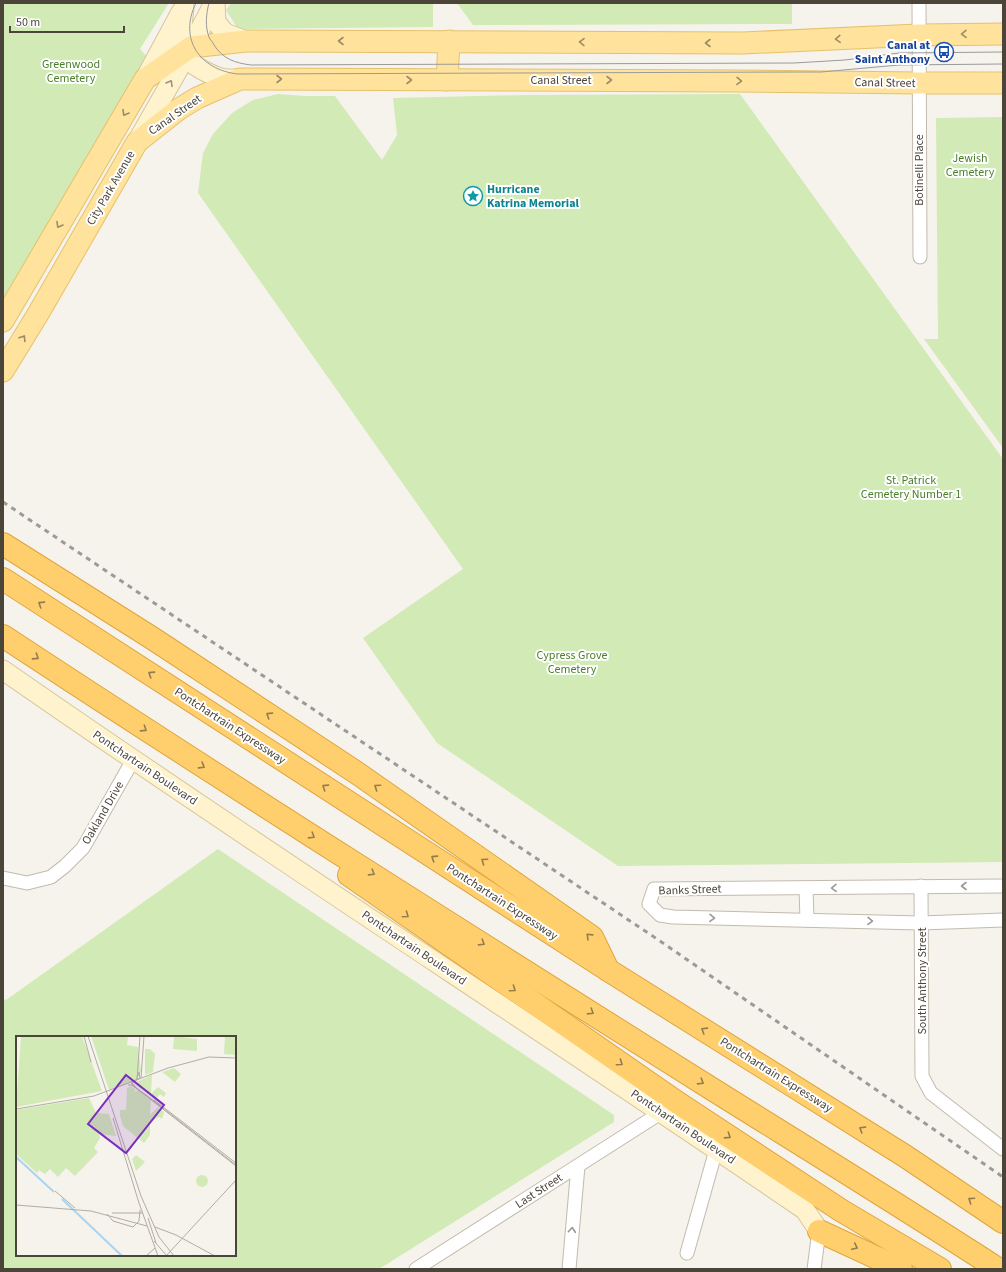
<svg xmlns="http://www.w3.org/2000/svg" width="1006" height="1272" viewBox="0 0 1006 1272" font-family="'Source Sans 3',sans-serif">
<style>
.green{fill:#d2eab5;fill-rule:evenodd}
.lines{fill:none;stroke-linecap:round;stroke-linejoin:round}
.street-casing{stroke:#c2bbae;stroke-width:15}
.secondary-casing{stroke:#d6c79b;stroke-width:21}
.primary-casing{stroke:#e6c16a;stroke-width:23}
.highway-casing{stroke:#e0a43c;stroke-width:24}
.street{stroke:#fff;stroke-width:13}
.secondary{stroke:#fff3cd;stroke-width:19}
.primary{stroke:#ffe39c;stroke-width:21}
.highway{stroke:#ffcf6e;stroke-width:22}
.tram{stroke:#9a9a9a;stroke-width:1}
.rail{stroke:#9a9a9a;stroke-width:3;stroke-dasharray:5 5;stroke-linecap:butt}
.oneway{stroke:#9c8c66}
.oneway2{stroke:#9c937c}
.oneway3{stroke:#937c4e}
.oneway4{stroke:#9c9892}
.labels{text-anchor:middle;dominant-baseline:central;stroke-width:4;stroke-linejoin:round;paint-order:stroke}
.transit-label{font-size:12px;font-weight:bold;fill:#164399;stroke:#fff;text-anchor:end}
.park-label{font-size:12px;fill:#4a7f2a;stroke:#fff}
.street-label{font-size:12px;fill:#4b4439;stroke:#fff}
.culture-label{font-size:12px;font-weight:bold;fill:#0d838f;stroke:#fff;text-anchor:start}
.inset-river{fill:none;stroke:#a9d4f2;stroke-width:2}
.inset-road{fill:none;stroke:#b2ada4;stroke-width:1}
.view{fill:#7b2cbf;fill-opacity:0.15;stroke:#7b2cbf;stroke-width:2}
.inset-edge{fill:none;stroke:#4b4439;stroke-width:2}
</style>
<rect width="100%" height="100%" fill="#f6f3ec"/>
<g class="green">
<polygon points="3,3 169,3 140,49 153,63 3,321"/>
<polygon points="231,3 433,3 433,27 238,29 226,10"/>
<polygon points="457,3 792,3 792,24 473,25"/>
<polygon points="278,94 305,96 335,96 382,160 397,135 393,98 526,95 740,94 1003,459 1003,862 618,866 437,743 363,638 463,569 198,193 203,153 213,134 232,113 253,100"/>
<polygon points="1003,117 1003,448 924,339 938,339 936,118"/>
<path d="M218 849 614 1115V1122L379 1269H3V999L6 1000ZM17 1037H235V1255H17Z"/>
</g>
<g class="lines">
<defs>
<g id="street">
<polyline points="919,3 920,257"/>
<polyline points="3,878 27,883 51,877 65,866 83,848 133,760"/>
<polyline points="921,886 922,1076 931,1093 1003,1149"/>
<polyline points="1003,886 654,889 649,904 660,915 673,917 921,923 1003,920"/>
<polyline points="806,888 807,920"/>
<polyline points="687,1253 716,1150"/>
<polyline points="416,1269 662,1112"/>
<polyline points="569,1269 578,1166"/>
<polyline points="814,1269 819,1231"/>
</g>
<g id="secondary">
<polyline points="215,3 216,22 225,33 246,41"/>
<path d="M184 7C183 19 179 44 185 56 190 65 211 75 221 78 227 79 234 79 240 79"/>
<polyline points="145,79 181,12"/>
<polyline points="138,140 191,47 214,3"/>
<path d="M3 670C267 854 539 1028 805 1210L819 1231"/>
</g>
<g id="primary">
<polyline points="447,80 449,41"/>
<polyline points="3,321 145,79 191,47 246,41 743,43 919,35 1003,34"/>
<polyline points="3,371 38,314 137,142 179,109 197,98 240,79 735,81 919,83 1003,83"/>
</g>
<g id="highway">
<polyline points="3,544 152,638 357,773 592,937 608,970"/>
<polyline points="3,579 608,970 905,1156 1003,1222"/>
<path d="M3 636C237 790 475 940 712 1089 808 1149 904 1208 998 1269"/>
<polyline points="349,875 678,1103 842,1211 940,1269"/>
<polyline points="819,1231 901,1269"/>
</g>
</defs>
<use href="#street" class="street-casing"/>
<use href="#secondary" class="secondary-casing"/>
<use href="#primary" class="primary-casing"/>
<use href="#highway" class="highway-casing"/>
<use href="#street" class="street"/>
<use href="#secondary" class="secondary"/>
<use href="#primary" class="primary"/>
<use href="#highway" class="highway"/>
<g class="tram">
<path d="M196 3C178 39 200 70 238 74L794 72H821L899 65 1003 64"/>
<path d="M209 3C206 14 205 27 209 37 210 40 213 42 214 45 223 59 235 63 251 65L794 63 845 60 899 53 1003 52"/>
</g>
<polyline class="rail" points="3,502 660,941 1003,1177"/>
</g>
<defs><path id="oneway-chevron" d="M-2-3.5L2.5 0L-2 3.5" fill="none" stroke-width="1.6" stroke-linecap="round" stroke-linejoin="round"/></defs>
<g class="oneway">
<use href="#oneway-chevron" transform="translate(964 34) rotate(179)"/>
<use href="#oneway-chevron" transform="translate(838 39) rotate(177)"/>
<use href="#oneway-chevron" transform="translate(341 41) rotate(-180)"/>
<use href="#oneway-chevron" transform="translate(582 42) rotate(-179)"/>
<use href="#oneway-chevron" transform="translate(708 43) rotate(180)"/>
<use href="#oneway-chevron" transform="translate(279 79)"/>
<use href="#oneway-chevron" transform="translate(409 80)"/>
<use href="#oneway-chevron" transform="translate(609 80)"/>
<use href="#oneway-chevron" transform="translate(739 81) rotate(1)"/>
<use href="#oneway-chevron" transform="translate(125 113) rotate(120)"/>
<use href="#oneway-chevron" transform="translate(59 225) rotate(120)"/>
<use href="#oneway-chevron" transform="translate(23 338) rotate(-58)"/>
</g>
<use class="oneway2" href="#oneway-chevron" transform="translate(170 83) rotate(-60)"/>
<g class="oneway3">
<use href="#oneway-chevron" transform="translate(41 604) rotate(-147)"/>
<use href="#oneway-chevron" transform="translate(36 657) rotate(33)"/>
<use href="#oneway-chevron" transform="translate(151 674) rotate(-147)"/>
<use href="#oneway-chevron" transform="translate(269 715) rotate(-147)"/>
<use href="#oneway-chevron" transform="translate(144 729) rotate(33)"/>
<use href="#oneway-chevron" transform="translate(202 766) rotate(32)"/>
<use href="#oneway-chevron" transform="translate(325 787) rotate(-147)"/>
<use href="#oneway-chevron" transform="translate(377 787) rotate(-145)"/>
<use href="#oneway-chevron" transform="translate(312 836) rotate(32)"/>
<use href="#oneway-chevron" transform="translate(434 858) rotate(-147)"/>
<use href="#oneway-chevron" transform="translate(484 861) rotate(-145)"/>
<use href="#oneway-chevron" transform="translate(372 873) rotate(32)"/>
<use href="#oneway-chevron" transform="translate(406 915) rotate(35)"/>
<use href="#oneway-chevron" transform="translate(589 936) rotate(-136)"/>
<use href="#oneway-chevron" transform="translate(482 943) rotate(32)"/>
<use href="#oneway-chevron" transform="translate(513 989) rotate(35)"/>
<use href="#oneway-chevron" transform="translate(591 1012) rotate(32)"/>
<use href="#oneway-chevron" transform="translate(704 1030) rotate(-148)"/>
<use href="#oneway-chevron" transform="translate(620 1063) rotate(35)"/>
<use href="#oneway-chevron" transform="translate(701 1082) rotate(32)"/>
<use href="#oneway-chevron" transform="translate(862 1129) rotate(-148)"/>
<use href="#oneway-chevron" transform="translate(728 1136) rotate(33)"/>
<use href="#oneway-chevron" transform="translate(971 1200) rotate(-146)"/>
<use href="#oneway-chevron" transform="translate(855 1247) rotate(25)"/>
</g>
<g class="oneway4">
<use href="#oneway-chevron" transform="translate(964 886) rotate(180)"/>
<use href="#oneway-chevron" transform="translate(834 888) rotate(179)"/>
<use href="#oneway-chevron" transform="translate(712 918) rotate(1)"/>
<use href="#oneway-chevron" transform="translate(870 921) rotate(1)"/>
<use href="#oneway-chevron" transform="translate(572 1230) rotate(-85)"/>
</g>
<defs>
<symbol id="bus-ring" viewBox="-11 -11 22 22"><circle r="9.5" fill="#fff" stroke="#1a4fb4" stroke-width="1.5"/><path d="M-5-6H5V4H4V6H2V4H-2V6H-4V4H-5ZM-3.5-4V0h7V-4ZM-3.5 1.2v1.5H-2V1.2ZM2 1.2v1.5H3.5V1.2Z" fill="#1a4fb4"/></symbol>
<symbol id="sight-ring" viewBox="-11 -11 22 22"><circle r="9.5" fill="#fff" stroke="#0f9aa8" stroke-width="1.5"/><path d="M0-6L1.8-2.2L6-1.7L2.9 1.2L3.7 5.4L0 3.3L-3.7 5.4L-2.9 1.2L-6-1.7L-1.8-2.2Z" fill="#0f9aa8"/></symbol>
</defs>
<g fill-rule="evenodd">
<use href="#bus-ring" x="933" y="41" width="22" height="22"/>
<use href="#sight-ring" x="462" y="185" width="22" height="22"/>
</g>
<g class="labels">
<g class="transit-label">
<text x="930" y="45">Canal at<tspan x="930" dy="14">Saint Anthony</tspan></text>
</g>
<g class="park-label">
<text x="71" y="64">Greenwood<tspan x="71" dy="14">Cemetery</tspan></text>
<text x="970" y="158">Jewish<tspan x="970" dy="14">Cemetery</tspan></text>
<text x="911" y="480">St. Patrick<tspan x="911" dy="14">Cemetery Number 1</tspan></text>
<text x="572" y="655">Cypress Grove<tspan x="572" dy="14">Cemetery</tspan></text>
</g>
<g class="street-label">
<text x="561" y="80">Canal Street</text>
<text transform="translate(885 83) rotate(1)">Canal Street</text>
<text transform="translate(175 115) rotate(-35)">Canal Street</text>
<text transform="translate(919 170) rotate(-90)">Botinelli Place</text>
<text transform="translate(111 188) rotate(-60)">City Park Avenue</text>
<text transform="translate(230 726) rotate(33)">Pontchartrain Expressway</text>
<text transform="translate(145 768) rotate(34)">Pontchartrain Boulevard</text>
<text transform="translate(103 813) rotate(-60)">Oakland Drive</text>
<text transform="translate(690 890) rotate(-2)">Banks Street</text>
<text transform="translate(502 902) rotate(33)">Pontchartrain Expressway</text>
<text transform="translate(414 948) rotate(34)">Pontchartrain Boulevard</text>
<text transform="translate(922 981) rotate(-90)">South Anthony Street</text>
<text transform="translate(776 1075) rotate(32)">Pontchartrain Expressway</text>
<text transform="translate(683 1127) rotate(34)">Pontchartrain Boulevard</text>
<text transform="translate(539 1191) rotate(-33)">Last Street</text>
</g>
<g class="culture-label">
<text x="487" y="189">Hurricane<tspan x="487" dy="14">Katrina Memorial</tspan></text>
</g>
</g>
<g transform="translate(16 1036)">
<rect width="220" height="220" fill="#f6f3ec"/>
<path d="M5 0H66L86 55 0 71ZM75 0H112L111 9 122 11 125 35 121 43 93 54ZM158 0 181 3V15L157 13ZM209 0H220V19L208 18ZM129 13H134L139 18 137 36 129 39ZM158 32 165 38 159 46 146 36ZM136 39 135 58 142 51 150 57 148 61 144 58 139 64 127 51 125 53 118 47ZM115 50 119 53V56L122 54 135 65 134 79 142 71 148 76 146 83 143 81 134 86V99L128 107 107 90 104 80V74H110L111 52ZM73 62 80 77 93 78 100 100 83 98 84 102 78 112 82 116 59 140 50 132 42 141 34 133 29 138 23 134 21 137 0 118V74ZM120 119 129 126 120 135 116 123ZM180 145a6 6 0 1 1 12 0a6 6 0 1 1-12 0Z" fill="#d2eab5"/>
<path class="inset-river" d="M0 121 38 156M46 163 106 220"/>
<path class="inset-road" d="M68 0 75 26M72 0 125 160 143 201 158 220M125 42 128 0M121 44 124 0M112 49H116L220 130M122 54 116 47 124 42 123 36 121 43 116 46V49L130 59 138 65 143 69 220 129M138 64 220 127M0 73 78 60 152 32 193 21 220 22M97 82 123 167 142 220M39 155 59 172M0 169 75 175 131 190M96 177H127M91 178 97 185 117 191 123 185 124 174M132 182 140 207M139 191 160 199 199 220M138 205 151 220M130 220 139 212M150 220 220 144"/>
<path class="view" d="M110 39 148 69 110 117 72 88Z"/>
<rect width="220" height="220" class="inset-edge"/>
</g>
<rect width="1006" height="1272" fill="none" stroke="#4b4439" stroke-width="8"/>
<path d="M10 26v6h114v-6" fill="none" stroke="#4b4439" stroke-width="2"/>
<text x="16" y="26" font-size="12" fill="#4b4439" stroke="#ffffff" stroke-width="3" paint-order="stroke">50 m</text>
</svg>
